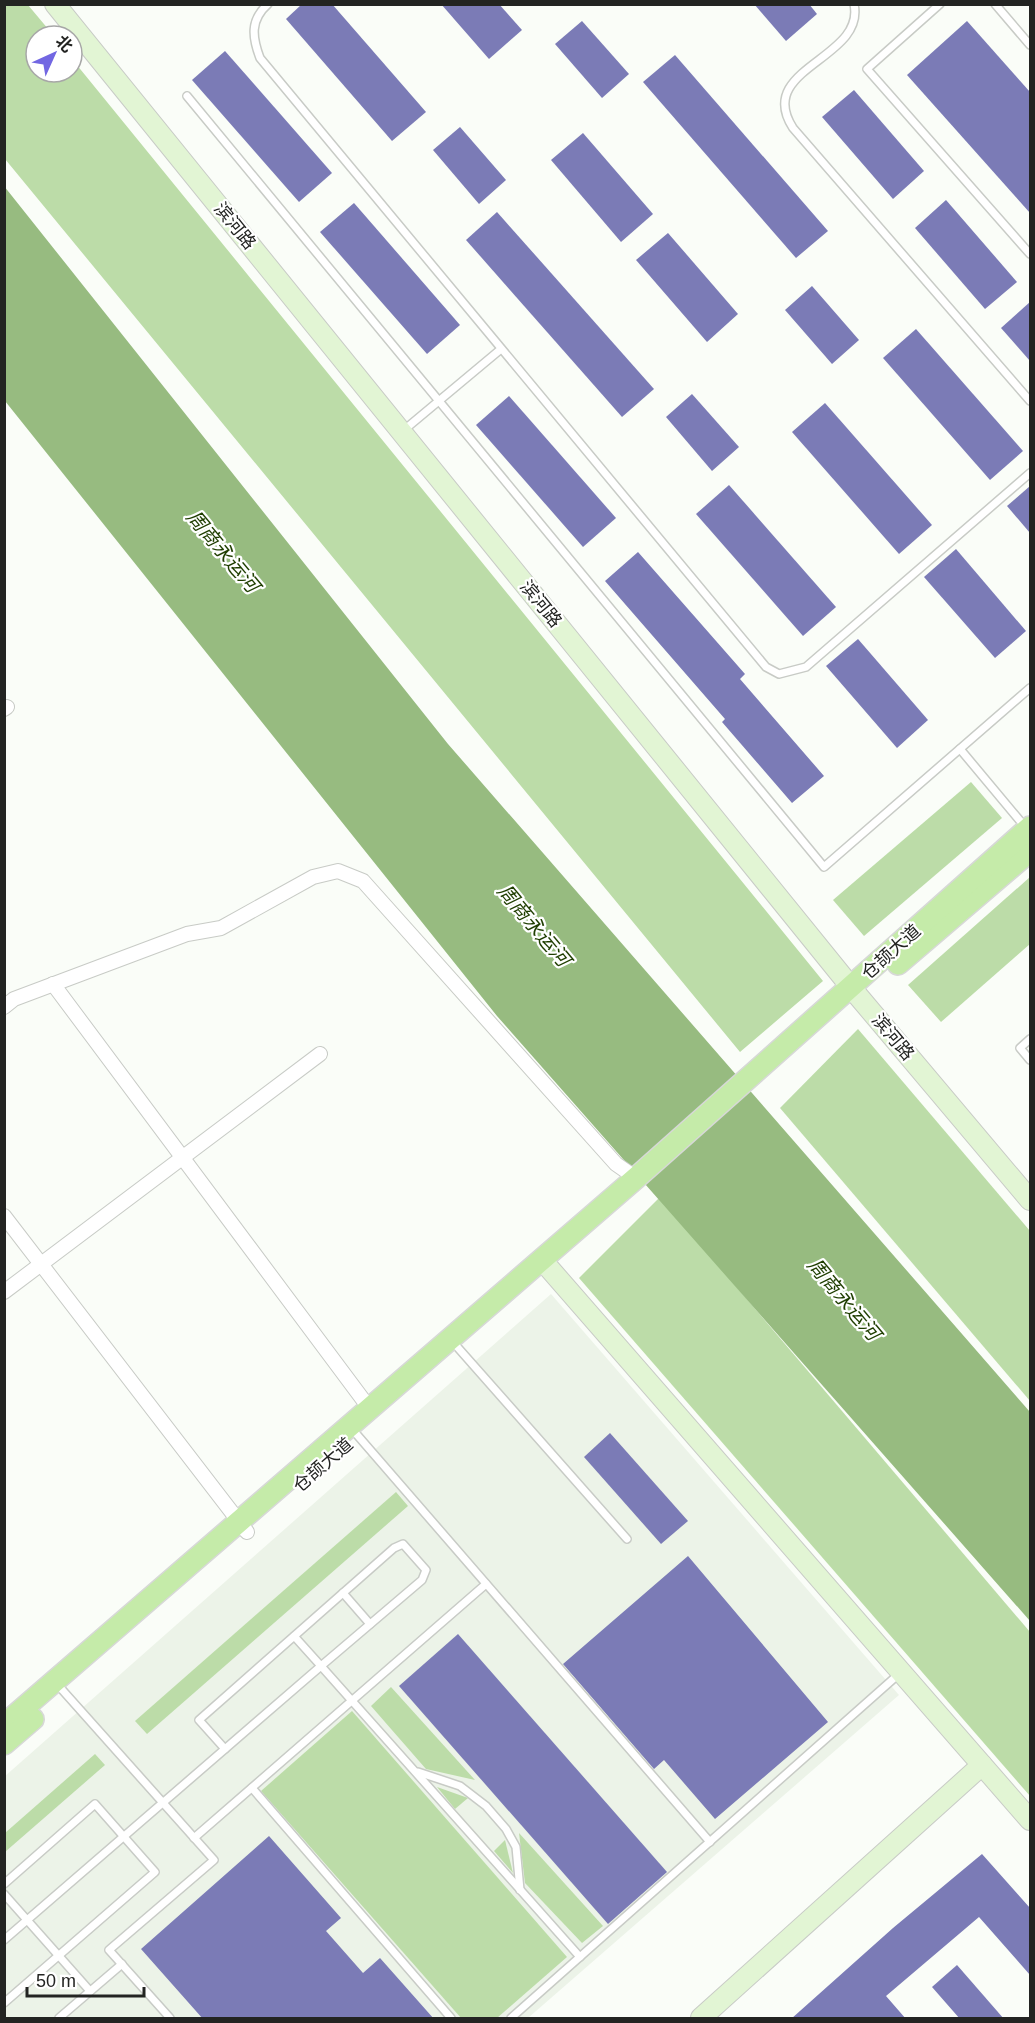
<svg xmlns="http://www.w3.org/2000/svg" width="1035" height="2023" viewBox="0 0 1035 2023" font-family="Helvetica,'Noto Sans SC',sans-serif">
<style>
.built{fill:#ecf3e8}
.green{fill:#bcdca8}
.water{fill:#97bb80}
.building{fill:#7b7bb6}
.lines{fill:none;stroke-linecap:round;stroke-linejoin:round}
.lane-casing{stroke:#c8cbc6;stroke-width:10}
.street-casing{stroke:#c8cbc6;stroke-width:16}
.secondary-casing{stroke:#c8cbc6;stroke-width:22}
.primary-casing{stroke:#d7d8d7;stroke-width:24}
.lane{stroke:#fff;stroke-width:7}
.street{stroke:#fff;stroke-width:14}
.secondary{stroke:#e2f5d4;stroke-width:20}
.primary{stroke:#c5eba9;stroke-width:21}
.labels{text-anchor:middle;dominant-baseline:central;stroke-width:4.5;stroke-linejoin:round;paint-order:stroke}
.street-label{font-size:18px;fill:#232422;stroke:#fff}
.water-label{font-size:20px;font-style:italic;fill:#1f3e00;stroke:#fff}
</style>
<rect width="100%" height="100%" fill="#fafdf8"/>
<polygon class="built" points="551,1294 899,1695 528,2018 5,2018 4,1777"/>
<g class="green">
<polygon points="4,5 28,5 54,36 36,36 36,72 72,72 72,59 823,981 740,1052 5,159"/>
<polygon points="971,782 1002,818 864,936 833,900"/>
<polygon points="1030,877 1030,944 941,1022 908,985"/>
<polygon points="858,1029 1030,1231 1030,1401 780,1108"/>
<polygon points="660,1197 1030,1632 1030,1796 579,1278"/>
<polygon points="396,1492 408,1506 147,1734 135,1721"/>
<polygon points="391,1687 475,1780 426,1769 371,1706"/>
<polygon points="352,1711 567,1957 497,2018 461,2018 261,1791"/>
<polygon points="95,1754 105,1765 5,1852 5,1833"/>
<polygon points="437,1787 468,1798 455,1809"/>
<polygon points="519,1833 603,1926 582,1943 525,1883"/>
<polygon points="505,1840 513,1873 494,1851"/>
</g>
<polygon class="water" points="4,186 448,744 1030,1412 1030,1621 497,1016 5,401"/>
<g class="building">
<polygon points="302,4 332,4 426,112 392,141 286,19"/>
<polygon points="441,4 499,4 522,30 489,59"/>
<polygon points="754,4 809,4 817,14 786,41"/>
<polygon points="582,21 629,74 602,98 555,44"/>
<polygon points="967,21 1030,92 1030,213 907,75"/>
<polygon points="225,51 332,173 299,202 192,80"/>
<polygon points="675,55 828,231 796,258 643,82"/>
<polygon points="854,90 924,171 893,199 822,117"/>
<polygon points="460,127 506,180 479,204 433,150"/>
<polygon points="583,133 653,214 621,242 551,160"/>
<polygon points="946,200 1017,282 985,309 915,228"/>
<polygon points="354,203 460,325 427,354 320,232"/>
<polygon points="497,212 654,389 622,417 466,240"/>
<polygon points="668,233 738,314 707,342 636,260"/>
<polygon points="812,286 859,340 832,364 785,310"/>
<polygon points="1030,302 1030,361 1001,328"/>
<polygon points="916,329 1023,451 990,480 883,358"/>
<polygon points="692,394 739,447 712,471 666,417"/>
<polygon points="509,396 616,518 583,547 476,425"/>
<polygon points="825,403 932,525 899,554 792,432"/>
<polygon points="729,485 836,607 803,636 696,514"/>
<polygon points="1030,486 1030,533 1007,506"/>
<polygon points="956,549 1026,631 995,658 924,577"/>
<polygon points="638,552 745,674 740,679 824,776 792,803 722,722 725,719 605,581"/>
<polygon points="858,639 928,720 897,748 826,666"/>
<polygon points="610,1433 688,1521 661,1544 584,1457"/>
<polygon points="688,1556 828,1722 715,1819 664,1760 654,1769 563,1664"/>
<polygon points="458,1634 667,1872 608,1924 399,1686"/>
<polygon points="269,1836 341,1918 326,1931 363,1973 380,1958 434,2019 203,2019 141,1949"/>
<polygon points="982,1854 1030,1908 1030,1975 979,1917 886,1996 906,2019 791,2019 893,1928"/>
<polygon points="957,1965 1004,2019 960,2019 932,1987"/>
</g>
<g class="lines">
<defs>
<g id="lane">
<path d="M268 4C250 20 252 37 260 58L766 667 779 674 806 667 1030 473"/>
<path d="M854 4C866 59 754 68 793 128L1030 401"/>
<polyline points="940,4 867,69 1030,254"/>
<polyline points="995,4 1030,45"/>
<polyline points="187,96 824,867 1030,688"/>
<polyline points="404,430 501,349"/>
<polyline points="960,749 1026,828"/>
<polyline points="1030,1039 1020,1048 1030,1060"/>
<polyline points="452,1341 627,1539"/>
<polyline points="352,1429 710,1842"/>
<polyline points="343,1593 370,1624"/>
<polyline points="57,1684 214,1860 109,1950 170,2018"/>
<polyline points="225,1749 199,1720 394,1548 403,1544 426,1570 422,1580 321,1666 294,1636"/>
<polyline points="418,1772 460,1786 486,1806 506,1829 516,1847 520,1890"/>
<polyline points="252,1788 451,2018"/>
<polyline points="194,1838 486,1584"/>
<polyline points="4,1884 95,1804 155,1872 4,2003"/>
<polyline points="4,1894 90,1991"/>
<polyline points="4,1940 321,1666 580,1957"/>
<polyline points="59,2018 122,1964"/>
<polyline points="511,2018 900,1673"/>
</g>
<g id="street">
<polyline points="4,709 7,707"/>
<polyline points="53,984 370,1409"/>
<polyline points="4,1007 14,999 187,934 221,928 313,877 338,871 363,881 616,1164 636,1178"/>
<polyline points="4,1216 247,1532"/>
<polyline points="4,1292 320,1054"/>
</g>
<g id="secondary">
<polyline points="55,4 859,997 1030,1200"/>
<polyline points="542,1260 1030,1820"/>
<polyline points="701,2018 982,1765"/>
</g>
<g id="primary">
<polyline points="898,964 1030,851"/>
<polyline points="4,1725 636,1178 1030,827"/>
<polyline points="4,1744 33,1719"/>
</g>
</defs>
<use href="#lane" class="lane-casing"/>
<use href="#street" class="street-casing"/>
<use href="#secondary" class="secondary-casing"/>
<use href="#primary" class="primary-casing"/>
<use href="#lane" class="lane"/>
<use href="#street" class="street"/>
<use href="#secondary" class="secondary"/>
<use href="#primary" class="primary"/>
</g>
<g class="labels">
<g class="street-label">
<text transform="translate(235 226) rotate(51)">滨河路</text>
<text transform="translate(541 604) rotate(51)">滨河路</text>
<text transform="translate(891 952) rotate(-42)">仓颉大道</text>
<text transform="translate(893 1037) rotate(50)">滨河路</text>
<text transform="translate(323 1465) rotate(-41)">仓颉大道</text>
</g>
<g class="water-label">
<text transform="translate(223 551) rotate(50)">周商永运河</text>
<text transform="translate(534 925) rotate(50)">周商永运河</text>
<text transform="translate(844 1299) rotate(50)">周商永运河</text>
</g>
</g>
<rect width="1035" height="2023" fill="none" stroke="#232422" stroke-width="12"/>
<g transform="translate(54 54) rotate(45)"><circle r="28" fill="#ffffff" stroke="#a7a7a7" stroke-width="1.5"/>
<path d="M0-4.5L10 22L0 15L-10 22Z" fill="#7267e2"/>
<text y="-9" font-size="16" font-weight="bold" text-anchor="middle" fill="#232422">北</text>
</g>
<path d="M27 1987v9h117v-9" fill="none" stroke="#232422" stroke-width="3"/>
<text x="36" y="1987" font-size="18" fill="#232422" stroke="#ffffff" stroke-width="4.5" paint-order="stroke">50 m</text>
</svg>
